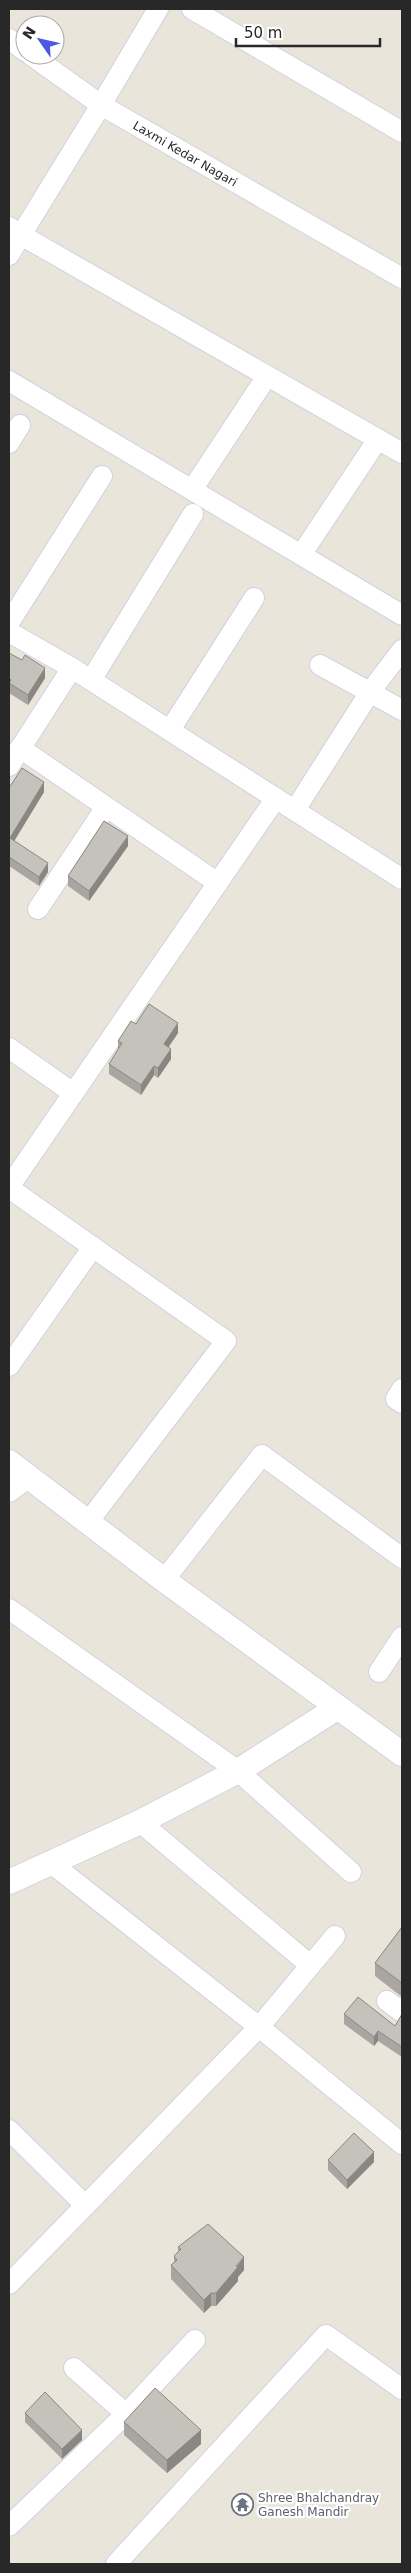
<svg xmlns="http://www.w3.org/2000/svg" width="411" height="2573" viewBox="0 0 411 2573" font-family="'DejaVu Sans',sans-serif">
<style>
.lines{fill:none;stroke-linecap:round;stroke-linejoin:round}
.minor-casing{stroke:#d1d2e0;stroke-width:22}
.tertiary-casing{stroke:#d1d2e0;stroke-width:26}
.minor{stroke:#fff;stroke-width:20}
.tertiary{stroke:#fff;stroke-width:24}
.wall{fill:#a9a6a1}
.shaded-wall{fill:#8a8783}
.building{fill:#c5c1bb;stroke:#8a8783}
.labels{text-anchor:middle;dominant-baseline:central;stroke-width:4.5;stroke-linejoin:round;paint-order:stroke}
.street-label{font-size:12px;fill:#282828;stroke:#fff}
.worship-label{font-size:12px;fill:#5b616d;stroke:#fff;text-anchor:start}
</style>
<rect width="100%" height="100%" fill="#e9e5db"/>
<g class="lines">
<defs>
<g id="minor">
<polyline points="192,9 402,132"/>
<polyline points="9,39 25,51"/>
<polyline points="31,55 101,105 158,9"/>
<polyline points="9,227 21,235 9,255"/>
<polyline points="402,278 101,105 21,235 402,453"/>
<polyline points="9,381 402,615"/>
<polyline points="9,443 20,425"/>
<polyline points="192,490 267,376"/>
<polyline points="301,555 378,439"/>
<polyline points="9,623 102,476"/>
<polyline points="9,632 72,668 9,766"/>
<polyline points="320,665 402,710"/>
<polyline points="72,668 402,879"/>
<polyline points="91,680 193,514"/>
<polyline points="170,730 254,598"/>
<polyline points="20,748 218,883"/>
<polyline points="295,810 370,692 402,650"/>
<polyline points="38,909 106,807"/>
<polyline points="9,1048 73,1093"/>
<polyline points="9,1187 276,798"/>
<polyline points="9,1188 226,1341 88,1522"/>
<polyline points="9,1366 93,1247"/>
<polyline points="402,1389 396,1399 402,1403"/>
<polyline points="9,1492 29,1477"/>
<polyline points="164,1580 262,1455 402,1558"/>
<polyline points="9,1609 238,1771 351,1872"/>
<polyline points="379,1672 402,1637"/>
<polyline points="140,1822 310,1965"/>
<polyline points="335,1936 259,2027 402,2144"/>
<polyline points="387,2001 402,2012"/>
<polyline points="9,2130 85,2205"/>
<polyline points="9,2284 259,2027 51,1863"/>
<polyline points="74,2368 126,2414"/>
<polyline points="9,2526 126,2414 195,2340"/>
<polyline points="116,2564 326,2335 402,2389"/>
</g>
<g id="tertiary">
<polyline points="9,1462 164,1580 402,1754"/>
<polyline points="9,1882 140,1822 238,1771 337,1708"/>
</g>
</defs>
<use href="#minor" class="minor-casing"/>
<use href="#tertiary" class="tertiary-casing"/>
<use href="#minor" class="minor"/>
<use href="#tertiary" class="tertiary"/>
</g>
<g class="wall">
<polygon points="9,653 45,678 28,705 9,693"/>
<polygon points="9,788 44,792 14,841 48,872 39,886 9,866"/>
<polygon points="128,846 89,901 68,886 68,876"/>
<polygon points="136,1024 178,1033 168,1047 171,1059 158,1078 154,1075 141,1095 109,1074 109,1064 118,1050 118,1041"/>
<polygon points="402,1927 402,1997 375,1976 375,1963"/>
<polygon points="344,2014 395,2026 402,2014 402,2057 378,2041 374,2046 344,2024"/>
<polygon points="328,2160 374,2162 347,2189 328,2170"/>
<polygon points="178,2247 244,2270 238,2277 238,2281 216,2306 211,2306 204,2313 171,2279 171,2265 174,2263 174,2256 178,2252"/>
<polygon points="25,2413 82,2440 62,2459 25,2422"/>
<polygon points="124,2422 201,2444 167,2473 124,2435"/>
</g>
<g class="shaded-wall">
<polygon points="45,668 45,678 28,705 28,695"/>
<polygon points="44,782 44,792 10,848 10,838"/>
<polygon points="128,836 128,846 89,901 89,891"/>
<polygon points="48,863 48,872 39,886 39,877"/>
<polygon points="178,1023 178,1033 164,1054 164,1044"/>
<polygon points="171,1049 171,1059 158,1078 158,1068"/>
<polygon points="154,1066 154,1075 141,1095 141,1085"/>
<polygon points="378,2031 378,2041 374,2046 374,2037"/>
<polygon points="374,2152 374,2162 347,2189 347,2180"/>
<polygon points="244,2257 244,2270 238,2277 238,2281 216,2306 216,2293"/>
<polygon points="211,2293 211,2306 204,2313 204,2300"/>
<polygon points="82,2430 82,2440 62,2459 62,2449"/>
<polygon points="201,2430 201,2444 167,2473 167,2460"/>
</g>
<g class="building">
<polygon points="9,653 22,660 25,655 45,668 28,695 9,683 11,680 9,678"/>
<polygon points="22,768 44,782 10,838 48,863 39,877 9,857 9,788"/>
<polygon points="104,821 128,836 89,891 68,876"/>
<polygon points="149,1004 178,1023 164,1044 171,1049 158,1068 154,1066 141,1085 109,1064 122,1043 118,1041 131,1021 136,1024"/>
<polygon points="402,1927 402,1983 375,1963"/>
<polygon points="358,1997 395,2026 402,2014 402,2047 378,2031 374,2037 344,2014"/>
<polygon points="354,2133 374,2152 347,2180 328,2160"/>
<polygon points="208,2224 244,2257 236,2266 238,2267 216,2293 211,2293 204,2300 171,2265 177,2260 174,2256 181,2249 178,2247"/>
<polygon points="155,2388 201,2430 167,2460 124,2422"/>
<polygon points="45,2392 82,2430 62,2449 25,2413"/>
</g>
<defs>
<symbol id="temple-ring" viewBox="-11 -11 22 22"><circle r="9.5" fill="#fff" stroke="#6b7280" stroke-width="1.5"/><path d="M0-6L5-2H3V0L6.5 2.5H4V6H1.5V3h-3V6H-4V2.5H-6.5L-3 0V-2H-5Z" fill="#6b7280"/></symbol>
</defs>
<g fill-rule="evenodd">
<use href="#temple-ring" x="230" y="2492" width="25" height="25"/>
</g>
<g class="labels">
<g class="street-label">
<text transform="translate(185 154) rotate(30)">Laxmi Kedar Nagari</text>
</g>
<g class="worship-label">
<text x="258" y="2498">Shree Bhalchandray<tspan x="258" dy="14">Ganesh Mandir</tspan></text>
</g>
</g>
<rect width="411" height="2573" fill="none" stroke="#282828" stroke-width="20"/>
<g transform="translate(40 40) rotate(304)"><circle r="24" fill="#ffffff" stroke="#a9a9a9"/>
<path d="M0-4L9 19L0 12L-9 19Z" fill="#4c58e5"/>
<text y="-8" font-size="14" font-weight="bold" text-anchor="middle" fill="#282828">N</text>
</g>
<path d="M236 38v8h144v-8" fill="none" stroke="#282828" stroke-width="2.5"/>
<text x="244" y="38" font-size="15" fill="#282828" stroke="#ffffff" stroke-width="4" paint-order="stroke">50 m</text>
</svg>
